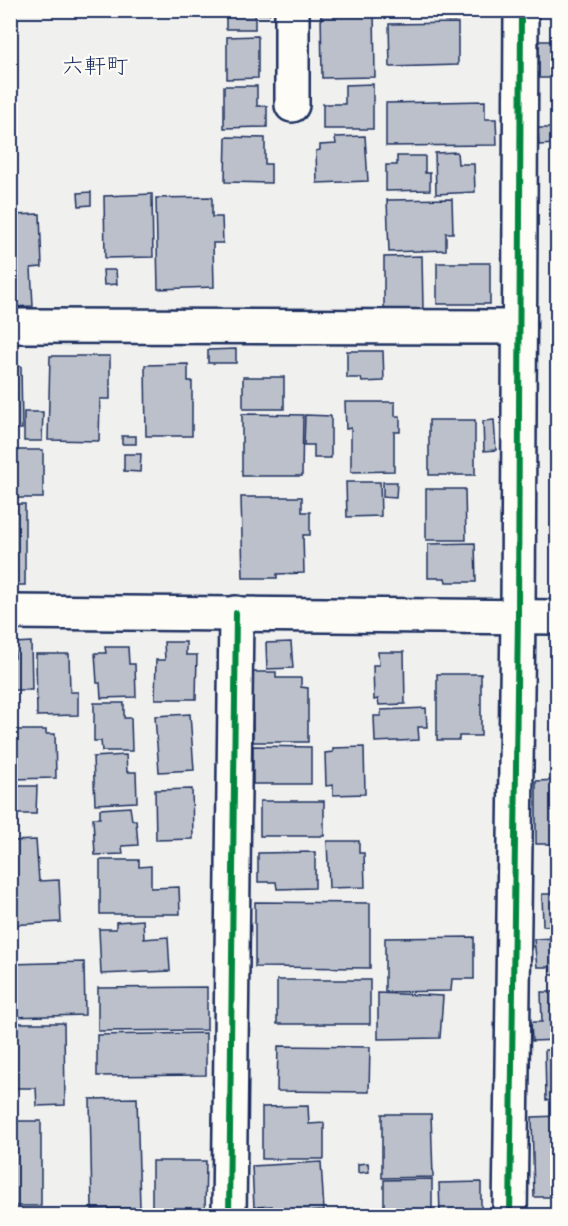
<svg xmlns="http://www.w3.org/2000/svg" width="568" height="1226" viewBox="0 0 568 1226" font-family="Dekko,'Klee One',sans-serif">
<style>
.building{fill:#bbc0ca;stroke:#1b2f5e;stroke-width:1.5}
.lines{fill:none;stroke-linecap:round;stroke-linejoin:round}
.street-casing{stroke:#1b2f5e;stroke-width:38}
.secondary-casing{stroke:#1b2f5e;stroke-width:38}
.street{stroke:#fdfcf7;stroke-width:33}
.secondary{stroke:#fdfcf7;stroke-width:33}
.cycleway-casing{stroke:#fdfcf7;stroke-width:10}
.cycleway{stroke:#00873e;stroke-width:6}
.labels{text-anchor:middle;dominant-baseline:central;stroke-width:4.5;stroke-linejoin:round;paint-order:stroke}
.neighbourhood-label{font-size:22px;fill:#1b2f5e;stroke:#fdfcf7}
</style>
<rect width="100%" height="100%" fill="#f0f0ee"/>
<filter id="ink" filterUnits="userSpaceOnUse"><feTurbulence type="fractalNoise" baseFrequency=".0167" numOctaves="2"/><feDisplacementMap in="SourceGraphic" scale="12" xChannelSelector="R" yChannelSelector="G"/><feConvolveMatrix kernelMatrix="1 2 1 2 8 2 1 2 1" color-interpolation-filters="sRGB"/></filter>
<g filter="url(#ink)">
<g class="building">
<polygon points="226,10 269,10 269,14 255,14 255,29 226,29"/>
<polygon points="321,10 374,10 375,77 322,78"/>
<polygon points="458,23 458,65 390,67 389,24"/>
<polygon points="258,36 258,78 227,79 227,37"/>
<rect x="539" y="41" width="19" height="37"/>
<polygon points="373,84 373,129 323,129 323,104 345,104 345,85"/>
<polygon points="224,86 257,86 257,106 267,106 267,127 224,128"/>
<polygon points="485,101 485,119 496,119 497,145 386,146 386,103"/>
<polygon points="538,128 556,128 556,144 539,145"/>
<polygon points="365,136 368,181 317,183 316,151 320,150 320,145 336,144 335,137"/>
<polygon points="226,137 265,138 265,164 271,164 271,183 225,182"/>
<polygon points="457,152 458,164 474,164 475,192 436,194 435,153"/>
<polygon points="397,156 425,156 425,173 430,173 430,190 386,191 386,165 397,165"/>
<polygon points="91,192 91,205 79,206 78,193"/>
<polygon points="152,194 153,257 105,258 104,196"/>
<polygon points="212,197 212,217 222,217 223,243 213,243 214,287 158,289 156,198"/>
<polygon points="452,199 453,233 446,233 446,250 389,252 387,200"/>
<polygon points="40,214 42,267 31,268 33,306 10,307 10,215"/>
<polygon points="422,256 423,309 384,309 384,257"/>
<rect x="437" y="263" width="53" height="41"/>
<polygon points="103,270 116,270 117,284 104,285"/>
<polygon points="236,349 236,363 208,363 208,350"/>
<polygon points="347,351 383,351 384,381 362,382 361,378 347,378"/>
<polygon points="50,356 110,356 110,399 100,399 99,441 48,440"/>
<polygon points="10,361 14,361 13,366 21,366 22,429 10,429"/>
<polygon points="188,364 188,381 192,381 192,436 146,436 145,365"/>
<rect x="243" y="377" width="41" height="32"/>
<polygon points="345,402 395,402 395,416 400,416 400,432 394,432 394,471 351,472 351,428 346,429"/>
<polygon points="24,412 43,412 42,441 24,441"/>
<polygon points="242,414 303,415 302,476 242,476"/>
<polygon points="305,415 331,416 331,458 314,458 314,445 304,445"/>
<rect x="429" y="420" width="46" height="55"/>
<polygon points="494,420 496,450 484,451 483,421"/>
<rect x="122" y="436" width="14" height="8"/>
<rect x="10" y="450" width="33" height="48"/>
<polygon points="124,454 141,454 140,472 124,471"/>
<polygon points="346,482 380,482 381,516 347,517"/>
<polygon points="383,482 397,482 396,498 383,497"/>
<polygon points="426,489 465,489 466,540 426,540"/>
<polygon points="241,497 302,497 302,512 310,512 310,535 303,535 304,573 277,574 277,578 243,578"/>
<rect x="10" y="504" width="15" height="81"/>
<polygon points="475,543 476,582 446,582 445,578 428,578 428,544"/>
<polygon points="31,642 32,690 11,690 10,710 10,658 15,658 14,643"/>
<polygon points="164,642 186,642 186,655 197,655 196,699 155,699 156,660 165,660"/>
<polygon points="291,642 293,668 267,669 266,643"/>
<polygon points="105,647 128,647 129,664 135,664 136,697 101,698 100,683 97,683 95,653 106,653"/>
<polygon points="378,652 404,652 405,704 379,705 378,699 374,700 373,665 379,665"/>
<polygon points="36,654 69,654 70,692 78,692 78,715 37,716"/>
<polygon points="253,672 276,672 276,678 301,678 301,687 308,688 308,742 253,742"/>
<polygon points="437,674 481,674 481,736 459,736 459,740 437,740"/>
<polygon points="94,703 124,703 124,718 131,718 132,751 102,751 101,741 94,741"/>
<polygon points="426,708 427,727 418,727 419,740 375,742 374,716 381,716 381,710"/>
<polygon points="190,714 194,770 159,772 155,716"/>
<rect x="555" y="729" width="3" height="29"/>
<polygon points="10,730 46,730 46,734 55,734 56,778 10,779"/>
<polygon points="253,746 311,747 311,784 253,784"/>
<polygon points="364,747 365,794 333,795 333,785 326,786 325,753 333,752 333,748"/>
<polygon points="126,755 127,772 136,772 137,802 95,804 93,757"/>
<polygon points="558,780 558,844 536,844 536,781"/>
<polygon points="10,786 37,786 36,814 10,814"/>
<polygon points="192,789 193,839 156,840 155,790"/>
<rect x="260" y="801" width="64" height="35"/>
<polygon points="130,807 132,820 136,820 138,845 122,846 123,854 95,855 93,818 100,818 100,809"/>
<polygon points="36,840 39,881 59,880 61,922 10,925 10,841"/>
<polygon points="327,841 359,841 359,853 364,853 365,887 329,888"/>
<polygon points="315,852 315,888 277,889 276,882 258,882 258,853"/>
<polygon points="100,860 139,860 139,867 151,866 151,888 179,887 180,914 100,914"/>
<polygon points="542,894 558,894 558,930 554,930 554,925 543,926"/>
<polygon points="255,902 370,903 370,968 255,967"/>
<polygon points="143,920 144,939 168,937 170,971 101,974 99,929 116,929 116,922"/>
<polygon points="474,937 474,979 452,979 451,991 385,992 385,938"/>
<polygon points="558,938 558,975 550,975 550,967 537,967 534,939"/>
<polygon points="84,962 85,1015 10,1017 10,964"/>
<rect x="277" y="980" width="93" height="44"/>
<polygon points="207,987 207,1030 98,1031 98,988"/>
<polygon points="541,992 558,992 558,1040 532,1041 531,1022 542,1022"/>
<polygon points="378,993 443,996 440,1038 378,1039"/>
<polygon points="14,1023 64,1023 65,1105 37,1106 36,1088 10,1088 10,1066 14,1066"/>
<polygon points="206,1033 206,1075 97,1076 97,1035"/>
<polygon points="278,1046 370,1047 369,1092 277,1091"/>
<polygon points="545,1050 558,1050 558,1099 546,1100"/>
<polygon points="137,1098 140,1208 92,1209 90,1099"/>
<polygon points="308,1106 309,1124 324,1123 324,1159 262,1159 262,1107"/>
<polygon points="382,1114 431,1114 433,1177 382,1178"/>
<polygon points="558,1116 558,1197 534,1197 532,1117"/>
<rect x="10" y="1121" width="31" height="85"/>
<polygon points="152,1161 206,1161 205,1209 152,1208"/>
<polygon points="321,1162 324,1211 273,1214 272,1206 254,1207 252,1166"/>
<polygon points="368,1163 369,1172 358,1173 358,1164"/>
<polygon points="432,1179 432,1214 384,1215 384,1180"/>
<polygon points="481,1182 481,1213 440,1214 439,1183"/>
</g>
<g class="lines">
<defs>
<g id="street">
<polyline points="292,105 292,10"/>
<polyline points="10,326 519,327"/>
<polyline points="229,1216 236,613"/>
<polyline points="510,1216 518,616 521,10"/>
</g>
<polyline id="secondary" points="10,612 558,617"/>
</defs>
<use href="#street" class="street-casing"/>
<use href="#secondary" class="secondary-casing"/>
<use href="#street" class="street"/>
<use href="#secondary" class="secondary"/>
<defs>
<g id="cycleway">
<polyline points="229,1216 236,613"/>
<polyline points="510,1216 518,616 521,10"/>
</g>
</defs>
<use href="#cycleway" class="cycleway-casing"/>
<use href="#cycleway" class="cycleway"/>
</g>
</g>
<g class="labels">
<g class="neighbourhood-label">
<text x="95" y="68">六軒町</text>
</g>
</g>
<rect width="568" height="1226" fill="none" stroke="#fdfcf7" stroke-width="36"/>
<rect x="18" y="18" width="532" height="1190" fill="none" stroke="#1b2f5e" stroke-width="2" filter="url(#ink)"/>
</svg>
